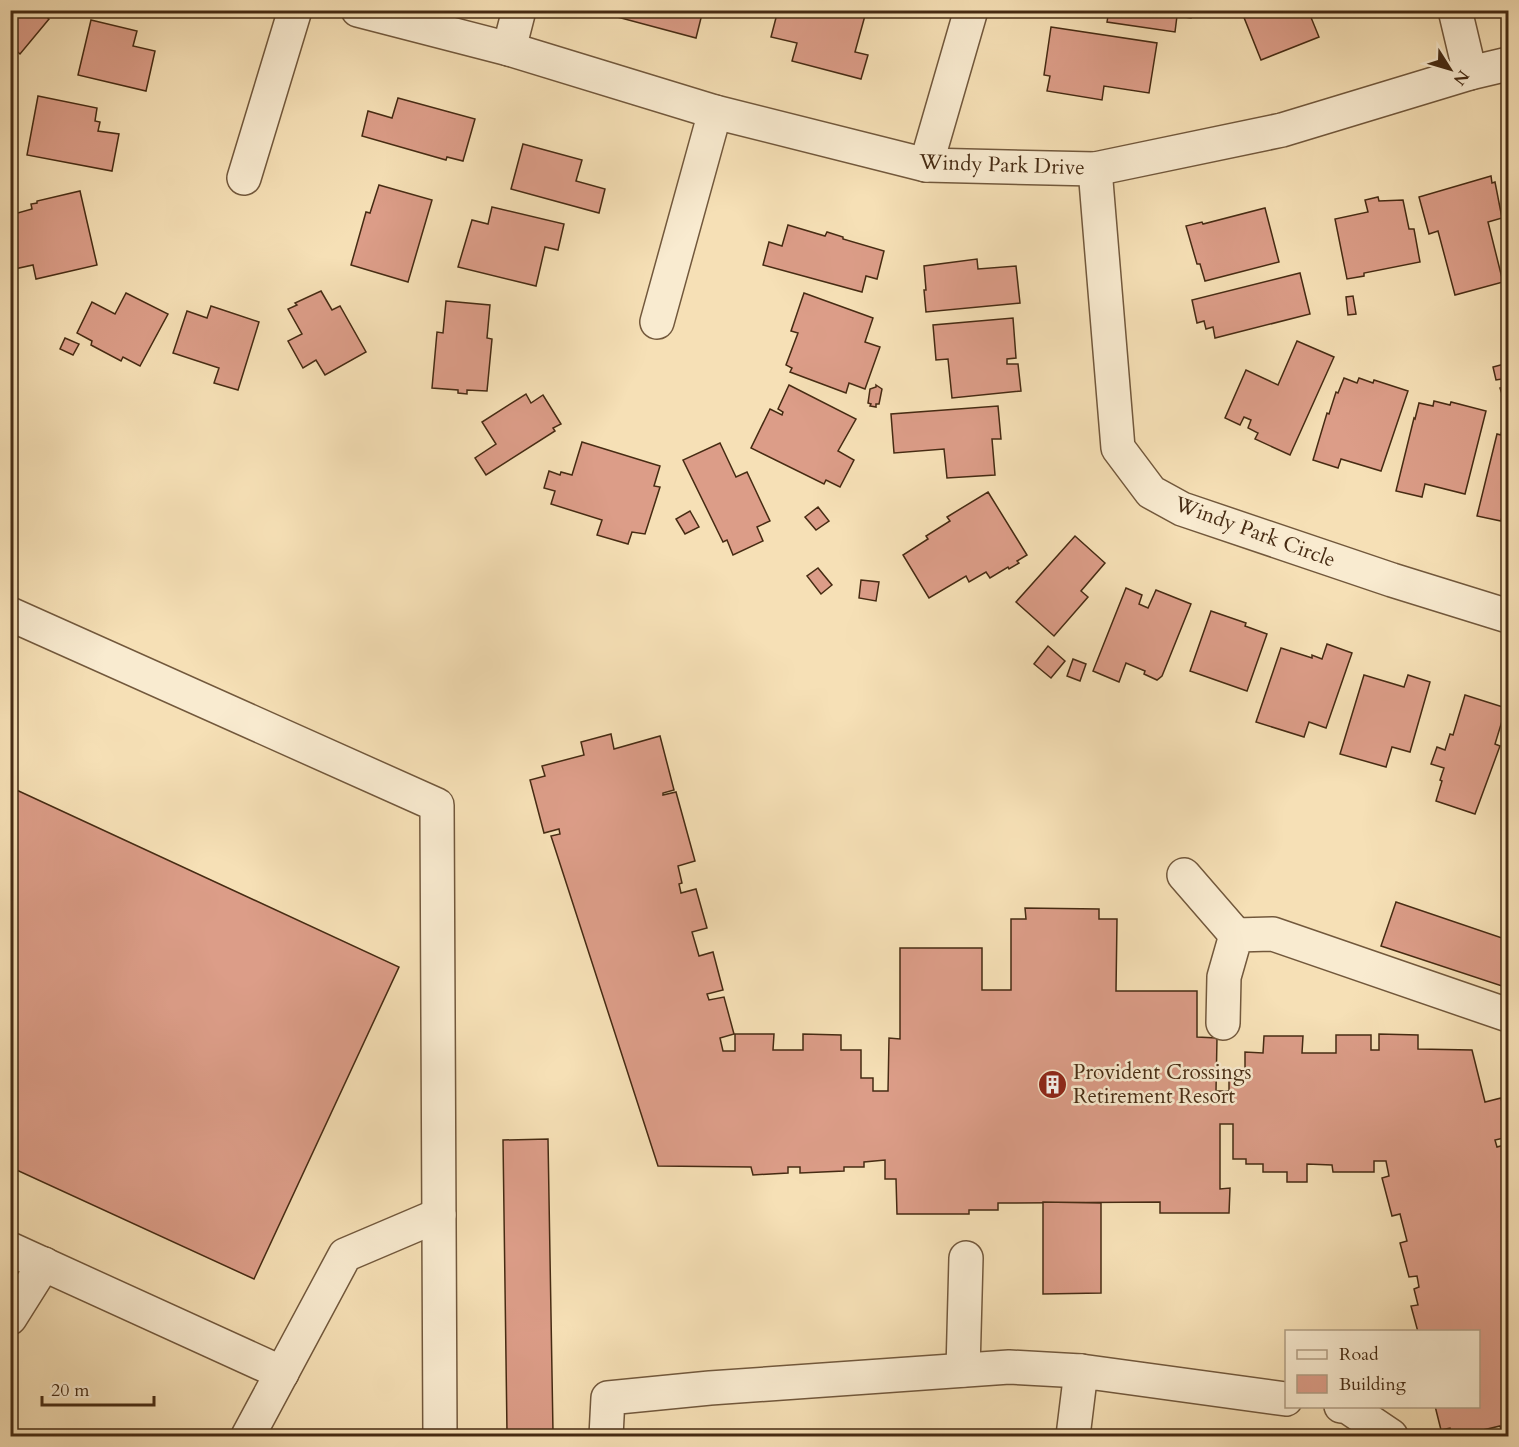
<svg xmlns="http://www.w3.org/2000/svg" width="1519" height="1447" viewBox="0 0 1519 1447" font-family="Cardo,serif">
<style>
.building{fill:#dc9d88;stroke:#462b13;stroke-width:1.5}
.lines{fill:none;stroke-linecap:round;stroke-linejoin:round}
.minor-casing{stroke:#72583c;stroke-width:36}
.minor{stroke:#f9ebd0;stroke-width:33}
.labels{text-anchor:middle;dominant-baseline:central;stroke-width:5;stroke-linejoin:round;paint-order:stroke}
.street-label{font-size:21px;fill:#462b13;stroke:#f9ebd0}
.poi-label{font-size:21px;fill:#462b13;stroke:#f9ebd0;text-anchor:start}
</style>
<rect width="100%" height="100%" fill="#f6e0b6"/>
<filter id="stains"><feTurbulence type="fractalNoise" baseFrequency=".00333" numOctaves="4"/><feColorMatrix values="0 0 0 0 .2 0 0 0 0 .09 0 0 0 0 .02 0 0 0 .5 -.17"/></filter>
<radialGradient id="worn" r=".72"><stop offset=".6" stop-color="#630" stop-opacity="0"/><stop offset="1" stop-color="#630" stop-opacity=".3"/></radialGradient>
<g class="building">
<polygon points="10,10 39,10 49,19 20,54 10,45"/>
<polygon points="607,10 703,10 696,38 606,14"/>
<polygon points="778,10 866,12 855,52 868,55 861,79 792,61 797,43 771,37"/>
<polygon points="1109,10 1192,10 1191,18 1177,16 1175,32 1107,22"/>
<polygon points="1253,10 1322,10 1310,15 1319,37 1261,60 1243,15"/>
<polygon points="91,20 137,31 133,46 155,51 146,91 78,75"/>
<polygon points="1051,27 1157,43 1149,93 1104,86 1102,100 1047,91 1050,76 1044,75"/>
<polygon points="38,96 97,108 95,121 100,122 98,131 119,134 112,171 27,155"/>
<polygon points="398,98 475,119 463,161 447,157 446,160 362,136 368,111 392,118"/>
<polygon points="523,144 582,160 576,181 605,189 599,213 511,189"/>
<polygon points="1491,176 1492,183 1495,182 1502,218 1488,222 1503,282 1455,295 1438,231 1429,234 1419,197"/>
<polygon points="379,185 432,200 408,282 351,265 366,212 370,213"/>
<polygon points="80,191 97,265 36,279 33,265 10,270 10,219 15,218 14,214 32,209 31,204 37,203 37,201"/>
<polygon points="1378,197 1379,201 1403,200 1409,229 1414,229 1420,262 1364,273 1364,276 1347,279 1335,219 1368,212 1365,200"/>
<polygon points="492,207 564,224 558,250 545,247 536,286 458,267 472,220 488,224"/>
<polygon points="1265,208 1279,262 1205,281 1200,264 1197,264 1186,226 1202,222 1203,224"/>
<polygon points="788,225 825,236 827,232 843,237 843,239 884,251 877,279 866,276 862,292 763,265 769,242 782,246"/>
<polygon points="977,259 978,269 1016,266 1020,303 926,312 924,290 926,290 924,266"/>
<polygon points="1300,273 1310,314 1215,338 1213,327 1206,329 1204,321 1197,323 1192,300"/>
<polygon points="321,291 332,310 340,306 366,352 325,375 316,360 303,368 288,341 302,334 288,309 297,305 295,303"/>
<polygon points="126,293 168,314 140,366 123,357 121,361 91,345 92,341 77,333 92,302 115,314"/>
<polygon points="804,293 873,318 865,342 880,347 865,389 849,383 846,393 790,372 792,368 786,365 798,333 791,331"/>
<polygon points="1353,296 1356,314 1348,315 1346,297"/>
<polygon points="446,301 490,305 487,338 492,339 487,391 467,390 467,394 458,393 458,390 432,388 437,332 443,333"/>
<polygon points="211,306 259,322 238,390 214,383 219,368 173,353 187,311 207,318"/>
<polygon points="1013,318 1016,358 1007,359 1007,364 1018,364 1021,391 952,398 948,359 936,360 933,325"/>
<polygon points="65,338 79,344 73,355 60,349"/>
<polygon points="1297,341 1334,357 1290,455 1255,439 1258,433 1248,428 1251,420 1244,417 1240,425 1225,418 1246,370 1278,385"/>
<polygon points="1508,363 1508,378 1496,380 1493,367"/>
<polygon points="1344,378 1357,383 1359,378 1373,383 1374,380 1408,391 1381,471 1341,459 1338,468 1313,460 1327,413 1329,414 1336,392 1338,393"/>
<polygon points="789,385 856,419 838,451 854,460 840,487 826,480 824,484 751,448 770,409 782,415 783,412 778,409"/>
<polygon points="876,385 882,389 879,404 876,404 876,407 870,406 871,404 868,403 870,389 876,387"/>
<polygon points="1508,386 1508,402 1505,403 1500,388"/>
<polygon points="526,394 531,403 543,395 561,424 553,428 555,431 486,475 475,458 496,444 482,422"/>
<polygon points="1434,401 1450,405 1451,402 1486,411 1465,494 1425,484 1422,497 1396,491 1414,418 1415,419 1419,403 1433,406"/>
<polygon points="998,406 1001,439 992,439 995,475 947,478 944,449 894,453 891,414"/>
<polygon points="1504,421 1508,422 1508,496 1507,495 1501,521 1477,516 1497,434 1501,435"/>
<polygon points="582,442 660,466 654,486 660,487 645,534 632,532 628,544 597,535 602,520 551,504 555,491 544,488 549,471 560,475 561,472 572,475"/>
<polygon points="720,443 736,477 747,472 770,521 757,527 763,541 733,555 727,540 723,542 683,460"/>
<polygon points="988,492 1027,555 1017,561 1019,563 1009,569 1008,567 990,578 986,572 969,582 966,576 929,598 903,555 928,539 926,536 950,521 947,517"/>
<polygon points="818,507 829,521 816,530 805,517"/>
<polygon points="690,511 699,527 685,534 676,519"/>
<polygon points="1075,536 1105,563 1081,591 1088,597 1054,636 1016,602"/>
<polygon points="818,568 832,585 821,594 807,576"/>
<polygon points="861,580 879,582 876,601 859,598"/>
<polygon points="1126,588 1142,595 1139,604 1148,608 1156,590 1191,604 1162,676 1157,680 1144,674 1145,671 1126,663 1119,682 1093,671"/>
<polygon points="1211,611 1246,623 1245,626 1267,634 1247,691 1190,671"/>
<polygon points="1327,644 1352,653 1326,728 1309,722 1304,737 1256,722 1281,648 1312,658 1312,655 1322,659"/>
<polygon points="1048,646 1065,661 1051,678 1034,664"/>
<polygon points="1073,659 1086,664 1080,681 1067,676"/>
<polygon points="1364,675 1404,687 1408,675 1430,682 1410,752 1392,747 1386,767 1340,754"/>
<polygon points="1465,695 1506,708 1495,744 1500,746 1475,814 1436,801 1442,781 1440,780 1444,768 1431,764 1437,747 1445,750 1450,734 1453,735"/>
<polygon points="611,734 614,749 660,736 674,790 663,793 663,795 676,792 695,861 678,866 682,883 679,884 681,893 696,889 707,928 692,932 699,956 713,952 723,990 707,994 709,1000 724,997 734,1034 720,1038 723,1051 735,1051 735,1034 774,1034 773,1050 803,1050 803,1034 841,1035 841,1050 861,1050 861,1078 873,1078 873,1091 888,1091 889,1038 900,1039 900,948 982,948 982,990 1011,990 1011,919 1026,919 1025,908 1099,909 1099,919 1117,919 1116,991 1197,991 1197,1037 1217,1038 1216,1091 1229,1091 1229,1073 1245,1073 1245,1052 1263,1053 1264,1036 1303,1036 1302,1053 1336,1053 1336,1035 1371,1035 1371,1050 1379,1050 1379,1034 1418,1035 1418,1049 1472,1050 1485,1102 1501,1098 1508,1127 1508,1137 1495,1140 1497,1147 1508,1144 1508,1436 1503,1436 1500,1426 1458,1436 1453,1436 1450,1428 1441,1430 1435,1406 1478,1406 1478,1332 1418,1332 1411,1306 1418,1305 1414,1289 1419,1287 1417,1276 1409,1277 1400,1243 1407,1241 1400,1214 1392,1216 1382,1178 1389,1176 1386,1161 1374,1161 1374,1172 1333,1172 1332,1165 1307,1164 1307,1182 1287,1182 1287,1172 1263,1172 1263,1164 1246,1164 1246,1159 1233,1159 1233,1124 1220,1124 1220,1189 1230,1188 1229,1213 1160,1213 1160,1202 998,1203 998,1210 969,1210 969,1214 897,1214 896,1179 885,1179 885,1160 864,1162 864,1167 844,1167 844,1171 800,1173 800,1167 788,1167 788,1173 753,1175 751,1167 658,1166 551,836 560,834 559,829 544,833 530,780 545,776 542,766 584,755 581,742"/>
<polygon points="10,787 399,967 254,1279 10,1167"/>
<polygon points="1396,902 1508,940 1508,988 1381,946"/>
<polygon points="548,1139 553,1432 507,1432 503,1140"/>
<polygon points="1043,1202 1101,1203 1101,1293 1043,1294"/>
</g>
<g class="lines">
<defs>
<g id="minor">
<polyline points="358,10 509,49 715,112 926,165 1095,169 1282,130 1470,73 1508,64"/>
<polyline points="1455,10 1470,73"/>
<polyline points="509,49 519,10"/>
<polyline points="926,165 971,10"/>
<polyline points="1095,169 1118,448 1151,492 1182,509 1392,580 1508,616"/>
<polyline points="244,178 295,10"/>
<polyline points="657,322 715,112"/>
<polyline points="10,614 437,805 440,1436"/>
<polyline points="1184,875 1236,935"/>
<polyline points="1223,1023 1224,977 1236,935 1273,934 1508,1015"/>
<polyline points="10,1249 282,1373"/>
<polyline points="10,1318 44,1264"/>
<polyline points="963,1370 966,1258"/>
<polyline points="1341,1406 1348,1407 1391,1436"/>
<polyline points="248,1436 345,1255 439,1215"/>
<polyline points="606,1436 608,1398 710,1388 1009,1367 1081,1371"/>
<polyline points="1073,1436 1081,1371 1286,1399"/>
</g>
</defs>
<use href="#minor" class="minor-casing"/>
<use href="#minor" class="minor"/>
</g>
<defs>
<symbol id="building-disc" viewBox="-11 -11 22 22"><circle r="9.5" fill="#8f2418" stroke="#f9ebd0"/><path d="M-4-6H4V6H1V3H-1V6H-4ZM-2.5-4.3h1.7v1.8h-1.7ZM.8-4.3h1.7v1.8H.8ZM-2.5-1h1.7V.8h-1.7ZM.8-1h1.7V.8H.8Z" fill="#fff"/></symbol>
</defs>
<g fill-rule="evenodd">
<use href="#building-disc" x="1036" y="1068" width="33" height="33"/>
</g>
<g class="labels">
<g class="street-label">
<text transform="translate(1002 165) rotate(2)">Windy Park Drive</text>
<text transform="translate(1255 532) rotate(20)">Windy Park Circle</text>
</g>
<g class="poi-label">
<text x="1073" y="1072">Provident Crossings<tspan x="1073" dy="24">Retirement Resort</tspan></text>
</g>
</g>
<rect width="1519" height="1447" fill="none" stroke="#f6e0b6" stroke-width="36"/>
<rect x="12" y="12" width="1495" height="1423" fill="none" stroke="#462b13" stroke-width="3"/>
<rect x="18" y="18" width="1483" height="1411" fill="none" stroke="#462b13" stroke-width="1.5"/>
<rect x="1285" y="1330" width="195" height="78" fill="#f9ebd0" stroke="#b19e84" stroke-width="1.5"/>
<rect x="1297" y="1350" width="30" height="9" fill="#f9ebd0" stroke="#b19e84" stroke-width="1.5"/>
<text x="1339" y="1360" font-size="18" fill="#462b13">Road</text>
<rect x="1297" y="1375" width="30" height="18" fill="#dc9d88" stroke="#b19e84" stroke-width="1.5"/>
<text x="1339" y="1390" font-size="18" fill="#462b13">Building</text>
<g transform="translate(1450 69) rotate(127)" stroke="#f9ebd0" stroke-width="4.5" paint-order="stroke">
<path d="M0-4.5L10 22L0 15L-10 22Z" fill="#462b13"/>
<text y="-9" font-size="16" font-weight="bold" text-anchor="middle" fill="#462b13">N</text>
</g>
<path d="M42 1396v9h112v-9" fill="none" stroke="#462b13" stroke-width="3"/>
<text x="51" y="1396" font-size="18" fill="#462b13" stroke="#f9ebd0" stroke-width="4.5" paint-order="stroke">20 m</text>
<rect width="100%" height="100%" filter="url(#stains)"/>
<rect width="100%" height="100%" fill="url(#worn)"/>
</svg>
